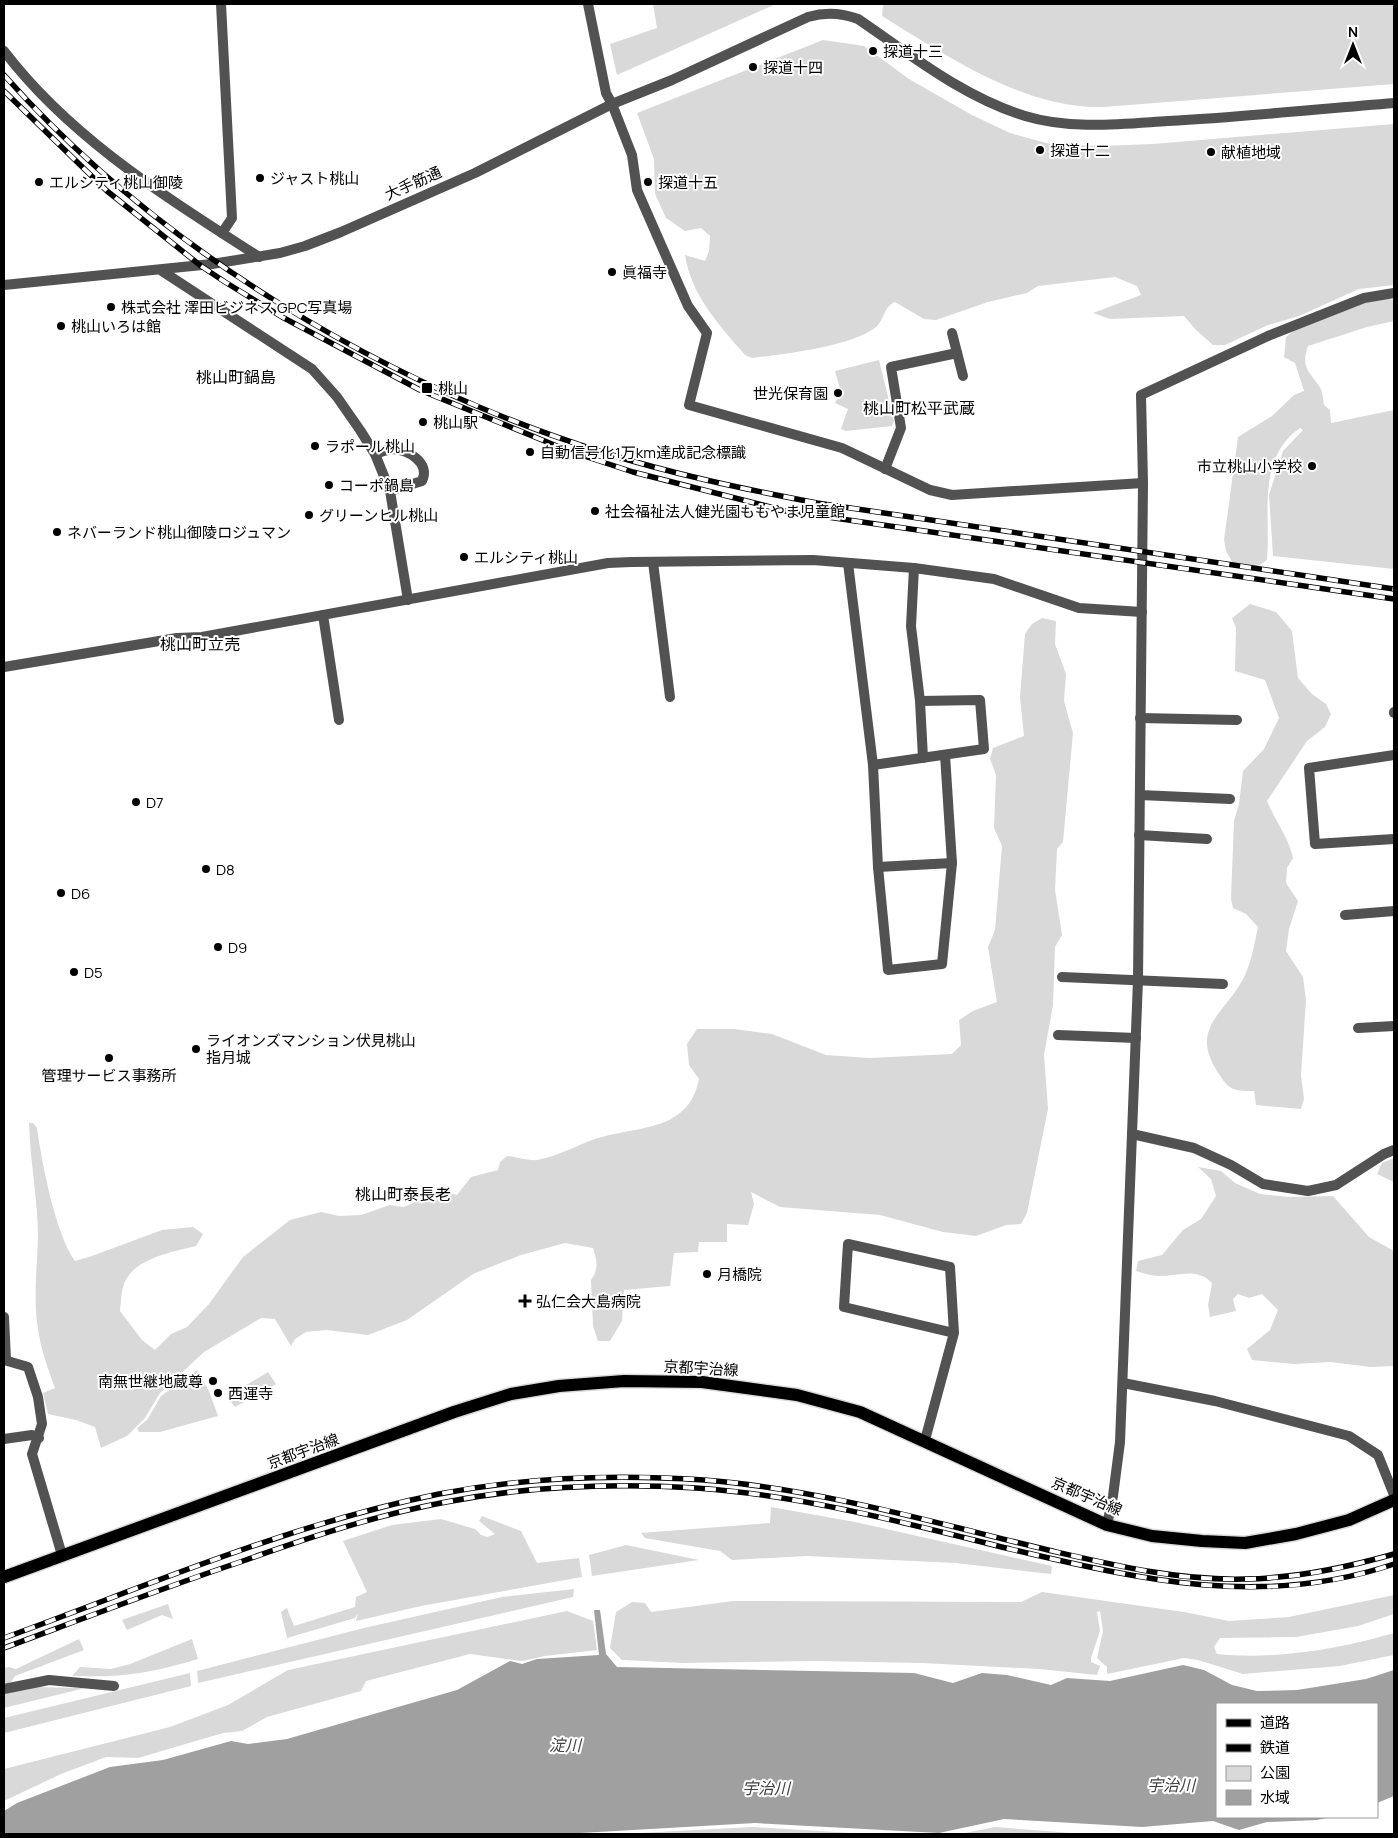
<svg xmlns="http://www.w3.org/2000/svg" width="1398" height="1838" viewBox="0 0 1398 1838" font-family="Manrope,'Noto Sans JP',sans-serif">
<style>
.green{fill:#d9d9d9}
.water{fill:#a0a0a0}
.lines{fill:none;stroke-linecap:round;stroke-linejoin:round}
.primary-casing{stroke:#dbdbdb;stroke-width:15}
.minor{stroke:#525252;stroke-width:10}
.tertiary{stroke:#525252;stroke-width:10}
.primary{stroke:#000;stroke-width:12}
.rail-casing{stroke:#000;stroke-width:5.5}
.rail{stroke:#fff;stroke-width:4;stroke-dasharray:11;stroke-linecap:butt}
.poi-dot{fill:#000;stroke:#fff;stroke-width:2}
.labels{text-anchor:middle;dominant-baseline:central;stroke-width:4;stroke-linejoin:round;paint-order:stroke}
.poi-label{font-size:15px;fill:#000;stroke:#fff;text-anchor:start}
.street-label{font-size:15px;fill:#000;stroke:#fff}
.neighbourhood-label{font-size:16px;fill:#000;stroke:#fff}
.water-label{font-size:16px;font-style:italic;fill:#414141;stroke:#fff}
</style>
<rect width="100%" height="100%" fill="#fff"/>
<g class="green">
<polygon points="653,4 776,4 617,75 610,44 657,28"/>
<path d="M883 4H1394V84L1104 107C1026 110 947 56 882 16Z"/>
<path d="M823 40 864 46 909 79 972 115 1010 133 1050 144 1102 146 1153 144 1394 124V285L1359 289 1299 316 1268 325 1225 345H1213L1196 330 1184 316 1110 319 1093 313 1141 295 1137 286 1115 277 1038 286 1027 293 988 302 936 320 924 319 895 302C883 307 885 320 875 328 848 347 785 354 752 358L745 355C719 325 691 295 685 255L705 261 709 251 710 236 701 228 685 231 666 218 655 194 654 159 637 113Z"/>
<path d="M1384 298 1394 300V321L1367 327 1308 346C1301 367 1308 370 1319 386 1323 391 1323 399 1324 405L1330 410 1331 423 1394 410V569L1273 556 1269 495 1283 451 1303 430 1300 428C1256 459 1271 513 1267 560L1252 570 1234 565 1226 551 1224 540 1238 437 1272 416 1294 395 1304 391 1295 363 1284 357 1286 337 1298 327 1372 300Z"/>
<polygon points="879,360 894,421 892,426 846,431 841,429 848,409 835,403 841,392 835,371"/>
<path d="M1250 604 1276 612 1292 631 1298 678 1312 694 1326 704 1331 714 1325 727 1307 741 1267 801C1275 821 1289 838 1293 858L1287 868 1286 883 1298 901 1289 929 1286 951 1303 977 1306 1000 1301 1075 1304 1099 1301 1109 1256 1105 1254 1091C1232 1091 1229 1090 1217 1071 1192 1031 1219 1017 1239 986 1250 970 1254 946 1258 927L1246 914 1233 908 1231 899 1234 821 1239 804 1243 771 1264 749 1279 718 1265 680 1235 671 1236 628 1232 618Z"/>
<path d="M1042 618 1056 621 1055 644 1066 674 1064 701 1073 733 1063 842 1057 849 1055 890 1062 935 1055 947 1053 1005 1044 1055 1048 1109 1027 1213 1021 1224 1006 1225 976 1236 943 1232 880 1215 780 1207 751 1192 754 1204 748 1225 727 1224V1242H699L698 1252 674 1253 670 1286 624 1290 622 1321 610 1341H598L593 1326 591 1280C599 1268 597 1261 593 1248L565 1243 521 1255 473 1274 407 1320 368 1335 326 1330 306 1332 295 1339 291 1346 275 1319 261 1318 204 1352 160 1393 145 1418 127 1436 101 1448 95 1427 76 1420 48 1414 43 1393 55 1388C48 1369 41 1350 38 1329 33 1299 37 1268 38 1238 38 1200 30 1161 29 1123H33L37 1128C42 1163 55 1233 75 1261L92 1256 162 1230 193 1227 203 1234 196 1246C172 1252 130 1259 123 1287 121 1294 121 1303 120 1311L142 1340 155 1350 171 1334 187 1327 209 1304 243 1257 290 1220 321 1212 339 1216 361 1215 390 1205 404 1207 439 1191 457 1195 471 1177 498 1170 500 1162 507 1156C516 1157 529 1161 537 1160 561 1156 583 1141 606 1136 645 1126 689 1129 699 1079L689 1065 687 1044 697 1029H734L772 1034 826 1055 869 1058 952 1054 961 1045 959 1020 973 1011 997 1002 988 947 995 930 1002 846 994 828 996 775 990 759 993 748 1024 736 1020 697 1025 634 1032 624Z"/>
<polygon points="1394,1158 1394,1182 1377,1174 1382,1163"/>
<path d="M1198 1167 1221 1171 1235 1183 1260 1194 1288 1197 1333 1196 1369 1237 1394 1251V1366L1371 1367 1330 1362 1294 1364 1252 1360 1247 1349 1270 1330 1278 1310 1262 1294 1249 1298 1238 1294 1233 1299 1236 1311 1210 1317 1208 1305 1212 1283C1197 1267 1179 1276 1159 1276 1152 1276 1143 1273 1136 1271L1138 1261 1162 1255 1183 1230 1201 1219 1216 1196 1211 1179Z"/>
<polygon points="197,1370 209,1391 218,1416 160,1432 139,1432 137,1428 147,1420 161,1396"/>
<polygon points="268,1372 276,1384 235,1407 231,1402 236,1398 238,1390"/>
<polygon points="771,1507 855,1522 1052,1566 1051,1574 956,1563 806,1556 732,1560 720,1551 645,1538 641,1533 770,1523"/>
<polygon points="482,1516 521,1531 537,1563 579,1558 582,1577 421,1606 356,1621 358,1613 355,1618 287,1638 281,1612 287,1608 294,1626 355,1607 356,1597 367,1592 343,1541 392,1525 441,1519 475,1529 481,1535 487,1537 495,1534 479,1521"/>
<polygon points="626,1545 699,1560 592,1576 589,1555"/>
<polygon points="574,1589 573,1597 198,1683 197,1671 364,1628 502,1597"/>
<path d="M1042 1592 1184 1612 1229 1621 1289 1617 1394 1595V1614L1358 1626 1296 1637 1220 1638 1214 1647 1217 1654C1275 1660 1339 1649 1394 1633V1655L1340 1666 1243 1674 1198 1660 1184 1658 1107 1674V1667L1097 1658 1103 1631 1100 1611 1097 1612 1100 1631 1091 1658V1662L1100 1666 1097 1675 1039 1669 922 1663 817 1661 683 1663 622 1660 610 1648 616 1612 632 1602 645 1603 651 1612 733 1601 1021 1602Z"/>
<polygon points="168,1604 173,1619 162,1615 127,1630 122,1620"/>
<polygon points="567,1611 593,1621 597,1650 545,1656 522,1661 470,1654 366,1681 361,1691 267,1717 242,1731 223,1733 138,1758 106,1757 61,1774 4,1801 4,1769 170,1727 228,1705 288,1670"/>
<polygon points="79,1639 84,1650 15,1676 11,1682 4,1686 4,1668 9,1667 16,1669"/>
<path d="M192 1639 198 1659C151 1673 122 1678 72 1676L80 1667 111 1669 130 1664Z"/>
<polygon points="190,1673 191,1686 4,1733 4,1718"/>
<polygon points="36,1687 85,1688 4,1708 4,1694"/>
<polygon points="752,1827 868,1834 621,1834"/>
<polygon points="995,1827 1085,1834 960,1834"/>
</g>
<polygon class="water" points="594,1610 600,1610 606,1654 617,1667 914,1673 953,1683 982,1673 1007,1675 1051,1685 1067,1678 1110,1681 1183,1665 1204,1670 1232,1685 1257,1691 1297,1690 1366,1679 1394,1670 1394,1796 1377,1803 1377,1704 1217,1704 1217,1817 1331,1817 1317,1820 1267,1822 1239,1830 1213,1821 1142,1827 1004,1819 939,1833 755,1823 563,1834 4,1834 4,1811 17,1803 110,1767 163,1760 231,1741 248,1744 287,1739 457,1690 510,1661 522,1664 537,1659 599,1655"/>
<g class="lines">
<defs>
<polyline id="primary" points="4,1577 454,1412 511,1394 559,1386 624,1381 702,1382 797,1395 860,1412 1107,1525 1152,1536 1202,1541 1245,1543 1296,1534 1349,1520 1394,1500"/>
</defs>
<use href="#primary" class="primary-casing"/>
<g class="minor">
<polyline points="221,4 232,218 222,233"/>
<path d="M4 51C71 139 168 198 259 257"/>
<polyline points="612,104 632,155 637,190 688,306 707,333 689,405 842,448 930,490 952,495 1143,483"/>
<polyline points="162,271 312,369 337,397 360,430 375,454 390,491 408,600"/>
<polyline points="952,333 963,376"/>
<path d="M375 454C381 452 386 450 391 449 408 449 431 463 422 481L390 491"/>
<polyline points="885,469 901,428 891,367 957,353"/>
<polyline points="653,562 670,697"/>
<polyline points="848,563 873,765 878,867 888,970 942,964 952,863 945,755"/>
<polyline points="914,568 911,626 920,701 923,758"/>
<polyline points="323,615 339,720"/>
<polyline points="4,667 177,638 202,637 608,563 631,562 813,560 914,568 994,579 1079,608 1142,612"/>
<polyline points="1394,712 1394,713"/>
<polyline points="1140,718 1237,720"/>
<polyline points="1394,755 1309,768 1315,844 1394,839"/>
<polyline points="873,765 984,749 980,700 920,701"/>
<polyline points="1140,795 1230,799"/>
<polyline points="1139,835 1207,839"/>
<polyline points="878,867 952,863"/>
<polyline points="1345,915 1394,911"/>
<polyline points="1062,977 1223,984"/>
<polyline points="1358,1028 1394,1026"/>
<polyline points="1058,1035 1136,1038"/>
<polyline points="1132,1134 1194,1148 1231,1165 1263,1184 1308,1191 1336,1185 1384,1154 1394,1150"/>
<polyline points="4,1317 6,1360"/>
<polyline points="4,1360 28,1367 38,1397 42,1424 32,1454 62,1555"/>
<polyline points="1123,1383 1215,1401 1349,1436 1378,1455 1394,1495"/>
<polyline points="4,1439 32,1435 39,1438"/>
<polyline points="925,1440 954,1333 950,1267 848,1244 844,1307 954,1333"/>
<polyline points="1107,1525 1113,1496 1120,1442 1138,980 1143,483 1141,395 1268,336 1364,298 1394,293"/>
<polyline points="4,1689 49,1680 114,1686"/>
</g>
<g class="tertiary">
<polyline points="588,4 606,93 612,104"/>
<path d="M4 285 212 264 280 253 305 246 341 232 475 173 612 104 672 80 808 17C825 12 842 13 858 19 911 55 963 97 1025 116 1071 130 1121 124 1168 121 1243 117 1319 109 1394 103"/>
</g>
<use href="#primary" class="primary"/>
<defs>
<g id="rail">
<path d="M4 75C158 248 381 383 602 452 672 474 744 489 817 503L1394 589"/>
<polyline points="4,91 107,191 201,266 225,282 282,317 420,390 569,451 633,472 786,511 1394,599"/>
<path d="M4 1638C147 1586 290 1524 439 1494 526 1477 616 1474 704 1480 820 1489 935 1523 1048 1550 1113 1565 1179 1581 1246 1579 1297 1578 1345 1568 1394 1554"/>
<path d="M4 1648C82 1619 160 1589 240 1562 307 1538 376 1515 446 1502 528 1486 613 1483 696 1488 801 1495 905 1523 1006 1548 1138 1579 1261 1609 1394 1564"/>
</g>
</defs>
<use href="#rail" class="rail-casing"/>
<use href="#rail" class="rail"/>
</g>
<g class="poi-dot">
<circle cx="873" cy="51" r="5"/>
<circle cx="753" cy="67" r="5"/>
<circle cx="1040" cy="150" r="5"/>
<circle cx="1211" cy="152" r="5"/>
<circle cx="260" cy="178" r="5"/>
<circle cx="39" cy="182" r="5"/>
<circle cx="648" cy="182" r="5"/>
<circle cx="612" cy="272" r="5"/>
<circle cx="111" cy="307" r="5"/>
<circle cx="61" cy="326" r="5"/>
<rect x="421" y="382" width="12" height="12" rx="2.5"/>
<circle cx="838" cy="393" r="5"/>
<circle cx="423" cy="422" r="5"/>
<circle cx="315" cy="446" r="5"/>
<circle cx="530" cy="452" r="5"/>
<circle cx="1312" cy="466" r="5"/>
<circle cx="329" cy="485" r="5"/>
<circle cx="595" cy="511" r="5"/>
<circle cx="309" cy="515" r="5"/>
<circle cx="57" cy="532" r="5"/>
<circle cx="464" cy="557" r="5"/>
<circle cx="136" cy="802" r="5"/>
<circle cx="206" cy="869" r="5"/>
<circle cx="61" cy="893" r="5"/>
<circle cx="218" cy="947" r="5"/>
<circle cx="74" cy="972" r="5"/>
<circle cx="196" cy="1049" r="5"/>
<circle cx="109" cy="1058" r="5"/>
<circle cx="707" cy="1274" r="5"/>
<path d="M522.5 1293.5h5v5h5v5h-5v5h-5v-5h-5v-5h5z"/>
<circle cx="213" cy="1381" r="5"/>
<circle cx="218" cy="1393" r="5"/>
</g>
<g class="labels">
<g class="poi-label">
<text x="883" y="51">探道十三</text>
<text x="763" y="67">探道十四</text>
<text x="1050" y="150">探道十二</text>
<text x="1221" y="152">献植地域</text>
<text x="270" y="178">ジャスト桃山</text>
<text x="49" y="182">エルシティ桃山御陵</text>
<text x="658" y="182">探道十五</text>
<text x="622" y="272">眞福寺</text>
<text x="121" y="307">株式会社 澤田ビジネス GPC写真場</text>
<text x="71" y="326">桃山いろは館</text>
<text x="438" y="388">桃山</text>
<text x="828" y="393" text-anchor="end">世光保育園</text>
<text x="433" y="422">桃山駅</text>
<text x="325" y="446">ラポール桃山</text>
<text x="540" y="452">自動信号化1万km達成記念標識</text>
<text x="1302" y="466" text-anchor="end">市立桃山小学校</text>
<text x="339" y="485">コーポ鍋島</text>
<text x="605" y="511">社会福祉法人健光園ももやま児童館</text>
<text x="319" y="515">グリーンヒル桃山</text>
<text x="67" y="532">ネバーランド桃山御陵ロジュマン</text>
<text x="474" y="557">エルシティ桃山</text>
<text x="146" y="802">D7</text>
<text x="216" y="869">D8</text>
<text x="71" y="893">D6</text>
<text x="228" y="947">D9</text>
<text x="84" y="972">D5</text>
<text x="206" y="1040">ライオンズマンション伏見桃山<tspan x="206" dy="17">指月城</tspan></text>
<text x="109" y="1075" text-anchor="middle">管理サービス事務所</text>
<text x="717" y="1274">月橋院</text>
<text x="536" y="1301">弘仁会大島病院</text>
<text x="203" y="1381" text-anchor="end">南無世継地蔵尊</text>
<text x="228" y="1393">西運寺</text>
</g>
<g class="street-label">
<text transform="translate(413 183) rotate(-24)">大手筋通</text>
<text transform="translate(701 1368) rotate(3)">京都宇治線</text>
<text transform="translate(303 1451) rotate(-20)">京都宇治線</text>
<text transform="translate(1087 1496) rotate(23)">京都宇治線</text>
</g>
<g class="neighbourhood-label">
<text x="236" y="377">桃山町鍋島</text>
<text x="919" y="408">桃山町松平武蔵</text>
<text x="200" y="644">桃山町立売</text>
<text x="403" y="1194">桃山町泰長老</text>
</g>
<g class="water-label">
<text x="565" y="1745">淀川</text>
<text x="1171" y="1785">宇治川</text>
<text x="766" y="1788">宇治川</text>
</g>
</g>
<rect width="1398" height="1838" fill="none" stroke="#000000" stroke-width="10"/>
<rect x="1216" y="1703" width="162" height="115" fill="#ffffff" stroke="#999999"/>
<rect x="1226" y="1719" width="25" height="8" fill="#000000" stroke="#999999"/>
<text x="1260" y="1728" font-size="15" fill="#000000">道路</text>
<rect x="1226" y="1744" width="25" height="8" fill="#000000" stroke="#999999"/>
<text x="1260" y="1753" font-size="15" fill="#000000">鉄道</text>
<rect x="1226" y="1766" width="25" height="15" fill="#d9d9d9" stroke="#999999"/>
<text x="1260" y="1778" font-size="15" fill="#000000">公園</text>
<rect x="1226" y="1790" width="25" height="15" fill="#a0a0a0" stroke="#999999"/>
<text x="1260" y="1803" font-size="15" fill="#000000">水域</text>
<g transform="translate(1353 45)" stroke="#ffffff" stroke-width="4" paint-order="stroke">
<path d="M0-4L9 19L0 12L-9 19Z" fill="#000000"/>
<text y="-8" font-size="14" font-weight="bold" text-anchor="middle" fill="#000000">N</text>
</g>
</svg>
